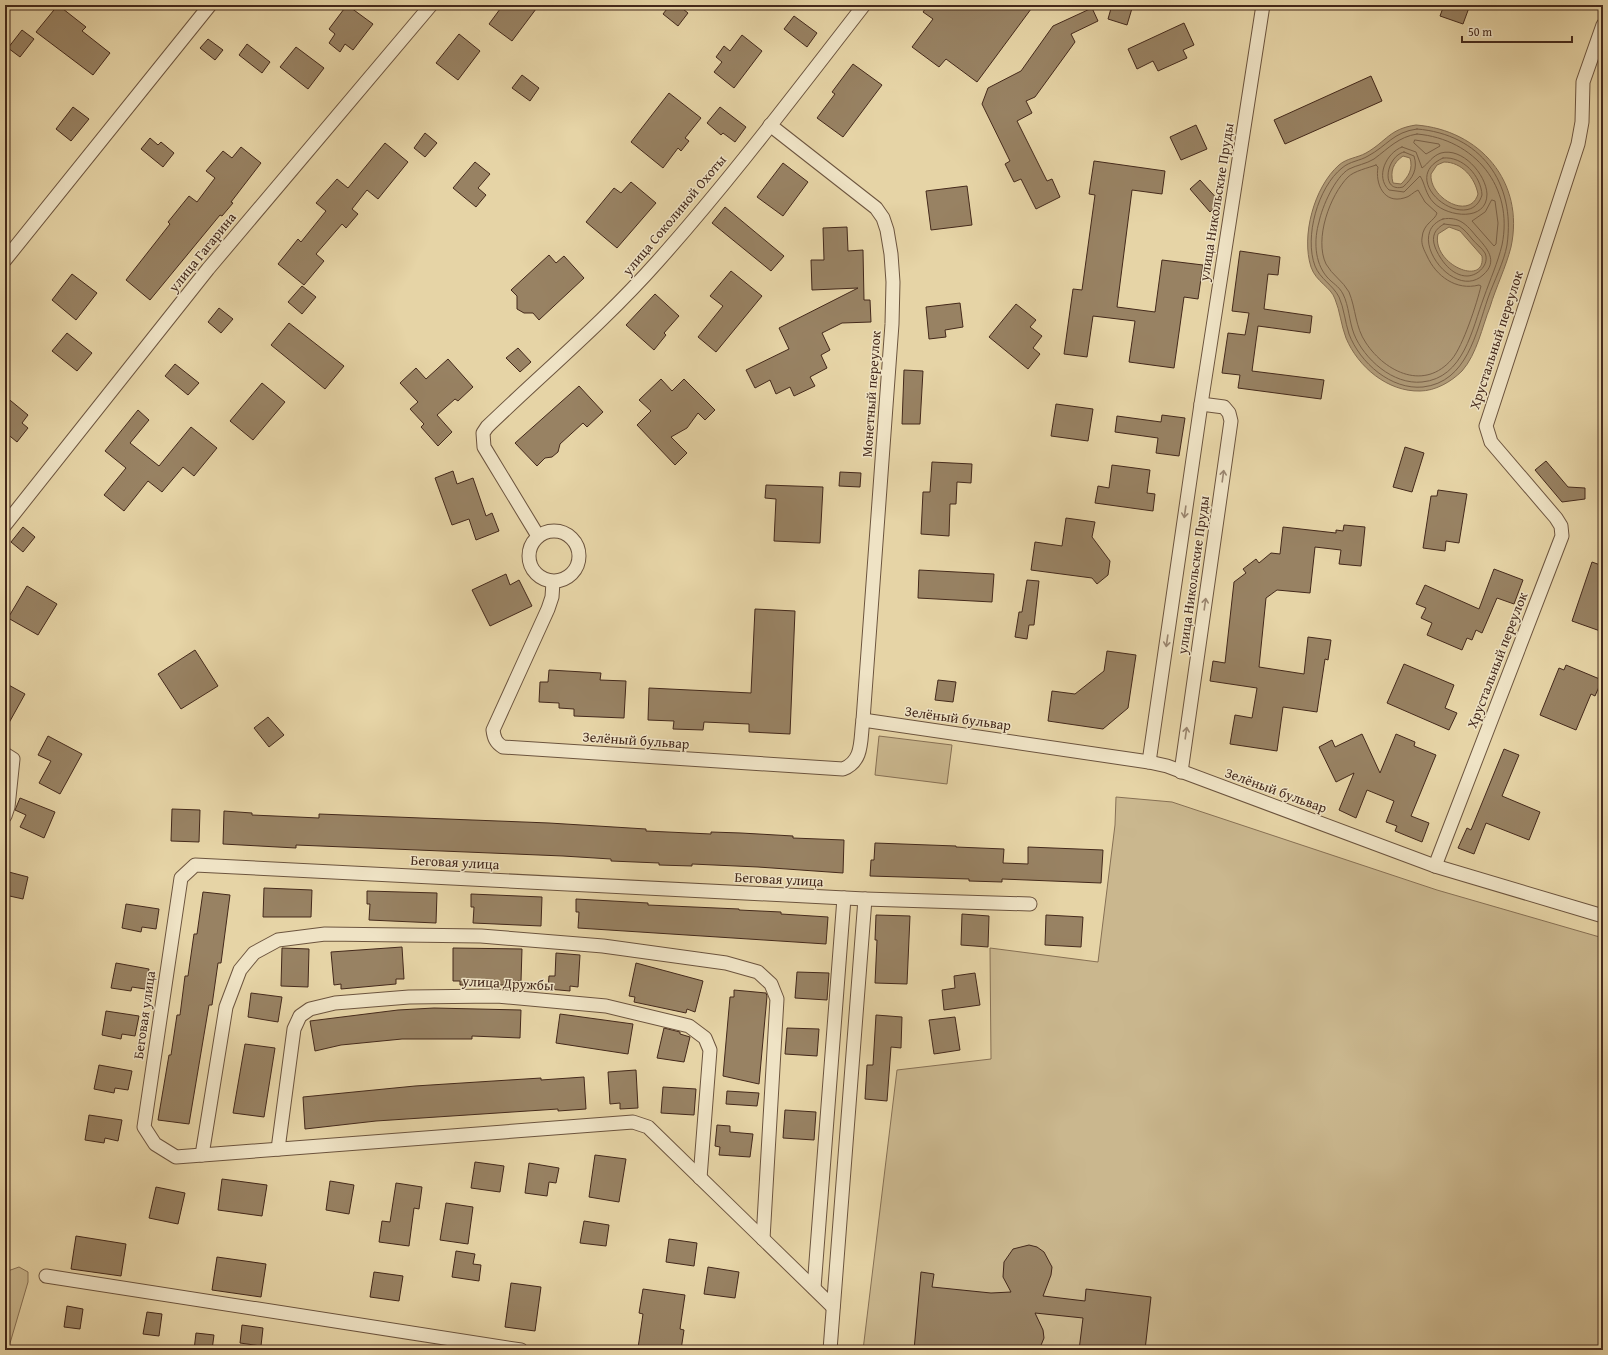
<svg xmlns="http://www.w3.org/2000/svg" width="1608" height="1355" viewBox="0 0 1608 1355" font-family="'Gentium Book Plus',serif">
<style>
.green{fill:#cab78e;stroke:#877054}
.water{fill:#af9a77;stroke:#846d52;fill-rule:evenodd}
.lines{fill:none;stroke-linecap:round;stroke-linejoin:round}
.shore{stroke:#7a6249;stroke-width:1}
.building{fill:#988263;stroke:#44291b}
.minor-casing{stroke:#6c543e;stroke-width:15}
.minor{stroke:#efe3c5;stroke-width:13}
.oneway{stroke:#9a8670}
.labels{text-anchor:middle;dominant-baseline:central;stroke-width:3;stroke-linejoin:round;paint-order:stroke}
.street-label{font-size:14px;fill:#44291b;stroke:#efe3c5}
</style>
<rect width="100%" height="100%" fill="#e6d4a6"/>
<filter id="stains"><feTurbulence type="fractalNoise" baseFrequency=".005" numOctaves="4"/><feColorMatrix values="0 0 0 0 .2 0 0 0 0 .09 0 0 0 0 .02 0 0 0 .5 -.17"/></filter>
<radialGradient id="worn" r=".72"><stop offset=".6" stop-color="#630" stop-opacity="0"/><stop offset="1" stop-color="#630" stop-opacity=".3"/></radialGradient>
<g class="green">
<polygon points="879,736 952,745 947,784 875,775"/>
<polygon points="1116,797 1172,802 1437,890 1603,938 1603,1350 863,1350 897,1070 991,1059 990,948 1098,962 1115,825"/>
<polygon points="19,1267 28,1272 28,1282 8,1350 5,1350 5,1272"/>
</g>
<path class="water" d="M1416 125C1480 130 1525 182 1511 247 1506 267 1496 287 1490 307 1482 327 1477 354 1462 371 1451 382 1435 391 1420 391 1388 392 1358 367 1346 338 1341 325 1340 311 1335 299 1331 287 1316 282 1311 267 1301 236 1314 187 1339 165 1347 158 1357 158 1366 153 1387 141 1389 129 1416 125ZM1403 156 1410 158C1413 169 1409 176 1401 184L1393 183C1390 171 1393 163 1403 156ZM1444 162C1462 162 1475 178 1478 194 1470 221 1429 198 1431 174L1437 165ZM1449 227 1460 231 1482 256C1486 288 1431 264 1438 234Z"/>
<g class="lines">
<g class="shore">
<path d="M1417 129C1480 134 1516 182 1507 245 1504 262 1494 281 1488 298 1476 333 1467 382 1423 387 1391 390 1360 363 1349 334 1345 322 1344 308 1339 297 1333 285 1320 279 1315 266 1304 237 1318 187 1342 168 1350 161 1360 161 1368 156 1387 146 1393 132 1417 129Z"/>
<path d="M1417 134C1475 139 1514 187 1502 245 1498 262 1490 280 1484 297 1472 329 1464 378 1422 382 1393 385 1364 359 1354 334 1349 321 1349 306 1343 294 1339 286 1332 283 1327 277 1314 262 1314 239 1319 222 1322 207 1335 177 1349 169 1357 165 1366 164 1374 159 1389 148 1398 137 1417 134Z"/>
<polygon points="1415,140 1439,144 1440,146 1426,154 1414,143"/>
<path d="M1402 147 1416 152 1422 168C1429 163 1432 156 1441 153 1462 147 1486 174 1487 194 1487 222 1448 217 1434 203 1425 194 1425 183 1420 176L1404 192 1389 190C1375 177 1386 153 1402 147Z"/>
<path d="M1404 152 1414 156C1418 169 1413 178 1403 187 1380 193 1386 156 1404 152Z"/>
<path d="M1443 158C1463 156 1481 176 1482 195 1469 237 1394 180 1443 158Z"/>
<path d="M1376 165 1378 167C1375 184 1384 204 1404 198 1410 197 1413 192 1418 190L1425 202 1437 213C1435 221 1423 223 1422 238 1421 244 1424 250 1427 256 1436 276 1456 291 1479 285L1481 286C1477 303 1463 346 1452 359 1425 391 1386 373 1366 343 1355 327 1356 309 1349 292 1343 281 1332 275 1326 264 1314 239 1330 195 1348 177 1354 171 1368 168 1376 165Z"/>
<polygon points="1492,200 1495,201 1498,223 1496,244 1494,246 1472,221 1485,212"/>
<path d="M1443 219C1459 216 1467 225 1476 236 1487 248 1499 261 1483 275 1454 302 1403 234 1443 219Z"/>
<path d="M1444 224 1459 226C1465 230 1468 234 1472 239 1476 244 1482 248 1485 253 1490 264 1478 276 1467 276 1452 276 1440 260 1435 247 1431 236 1435 229 1444 224Z"/>
</g>
</g>
<g class="building">
<polygon points="58,5 86,27 82,31 110,53 93,75 36,32"/>
<polygon points="347,5 373,24 353,50 345,44 340,52 329,43 335,34 329,29"/>
<polygon points="503,5 539,5 512,41 489,24"/>
<polygon points="670,5 678,5 688,13 678,26 663,14"/>
<polygon points="928,5 1034,5 977,82 946,59 939,67 912,47 933,19 923,12"/>
<polygon points="1112,5 1133,5 1127,25 1108,19"/>
<polygon points="1444,5 1470,5 1463,24 1440,16"/>
<polygon points="1092,8 1098,21 1071,34 1075,42 1035,97 1026,101 1032,113 1017,121 1047,181 1052,179 1060,197 1036,209 1021,179 1014,182 1005,164 1010,161 982,104 988,88 1021,71 1053,26"/>
<polygon points="794,16 817,33 807,47 784,29"/>
<polygon points="1184,23 1194,45 1183,50 1187,58 1158,71 1153,61 1137,69 1128,49"/>
<polygon points="22,30 34,39 20,57 8,48"/>
<polygon points="459,34 480,51 458,80 436,63"/>
<polygon points="742,35 762,51 734,88 714,72 722,62 716,57 724,46 730,51"/>
<polygon points="208,39 223,50 215,60 200,48"/>
<polygon points="247,44 270,62 262,73 239,55"/>
<polygon points="296,47 324,68 308,89 280,67"/>
<polygon points="853,64 882,85 843,137 817,118 835,94 832,92"/>
<polygon points="522,75 539,88 530,101 512,88"/>
<polygon points="1371,76 1382,101 1285,144 1274,120"/>
<polygon points="669,93 701,118 685,138 689,141 681,151 678,148 663,168 631,142"/>
<polygon points="73,107 89,119 71,141 56,129"/>
<polygon points="720,107 746,127 735,142 723,133 721,135 707,123"/>
<polygon points="1196,125 1207,149 1181,160 1170,137"/>
<polygon points="425,133 437,143 425,157 414,148"/>
<polygon points="150,138 158,145 161,142 174,153 163,167 141,149"/>
<polygon points="385,143 408,162 378,199 367,190 352,209 358,214 346,228 342,224 316,254 324,261 304,285 278,264 298,239 301,242 326,211 316,203 337,179 348,188"/>
<polygon points="241,147 261,163 231,202 233,203 222,216 220,215 150,300 126,280 170,224 168,222 189,196 197,202 215,178 206,171 223,151 232,158"/>
<polygon points="1094,161 1165,171 1162,194 1132,190 1117,307 1155,312 1162,260 1203,265 1198,299 1184,297 1174,368 1129,362 1135,321 1093,316 1087,357 1064,354 1073,289 1082,290 1095,195 1089,194"/>
<polygon points="475,162 490,174 478,188 486,195 476,207 453,188"/>
<polygon points="783,163 808,182 783,216 757,197"/>
<polygon points="1200,180 1220,202 1210,212 1190,189"/>
<polygon points="631,182 656,203 617,248 586,222 614,188 621,193"/>
<polygon points="967,186 972,225 931,230 926,191"/>
<polygon points="725,207 784,256 771,271 712,223"/>
<polygon points="847,227 848,251 863,250 864,300 870,300 871,322 842,323 822,333 830,350 821,355 827,368 810,377 815,386 794,396 790,387 776,394 770,380 755,388 746,370 789,349 779,328 858,288 812,290 811,260 824,260 823,228"/>
<polygon points="1240,251 1280,257 1278,275 1268,274 1264,309 1312,316 1310,333 1258,326 1252,371 1324,380 1321,399 1238,388 1240,375 1222,373 1228,333 1245,335 1249,313 1232,311"/>
<polygon points="549,255 556,263 564,256 584,278 539,320 533,313 524,313 517,309 517,296 511,290"/>
<polygon points="731,271 762,296 716,352 698,337 723,306 710,296"/>
<polygon points="72,274 97,293 76,320 52,300"/>
<polygon points="302,286 316,297 302,314 288,302"/>
<polygon points="655,294 679,316 664,333 666,335 654,350 626,325"/>
<polygon points="960,303 963,327 945,330 946,337 929,339 926,307"/>
<polygon points="1016,304 1036,320 1030,327 1042,336 1033,348 1040,354 1028,369 989,337"/>
<polygon points="219,308 233,319 221,333 208,322"/>
<polygon points="289,323 344,366 325,389 271,345"/>
<polygon points="67,333 92,353 77,371 52,351"/>
<polygon points="518,348 531,362 520,372 506,358"/>
<polygon points="448,359 473,387 458,401 455,399 437,415 452,432 438,446 421,427 424,424 410,409 418,402 400,383 416,368 426,379"/>
<polygon points="175,364 199,383 188,395 165,376"/>
<polygon points="904,370 923,371 920,424 902,424"/>
<polygon points="661,379 672,391 684,379 715,410 705,420 698,413 687,428 671,437 687,453 675,465 637,425 651,411 639,400"/>
<polygon points="262,383 285,402 253,440 230,421"/>
<polygon points="579,386 603,412 587,427 583,423 560,444 558,452 552,457 545,458 537,466 515,443"/>
<polygon points="5,396 28,415 22,423 28,428 17,442 5,432"/>
<polygon points="1056,404 1093,409 1088,441 1051,436"/>
<polygon points="138,410 149,420 130,443 159,466 191,427 217,448 194,476 183,467 162,492 148,481 124,511 104,495 126,468 105,451"/>
<polygon points="1162,415 1185,418 1179,456 1156,453 1158,438 1115,432 1117,416 1161,422"/>
<polygon points="1405,447 1424,453 1412,492 1393,487"/>
<polygon points="1546,461 1568,487 1585,488 1585,499 1562,502 1535,470"/>
<polygon points="932,462 972,464 971,483 957,482 956,504 950,504 949,536 921,534 923,492 930,492"/>
<polygon points="1112,465 1150,470 1147,493 1155,494 1153,511 1095,503 1098,486 1109,488"/>
<polygon points="453,471 457,484 473,478 486,516 492,513 499,531 476,540 469,519 452,525 435,478"/>
<polygon points="840,472 861,473 860,487 839,486"/>
<polygon points="766,485 823,487 820,543 774,541 776,499 765,498"/>
<polygon points="1438,490 1467,494 1459,543 1446,541 1445,551 1423,548 1431,496 1437,496"/>
<polygon points="1066,518 1095,522 1092,537 1110,561 1108,575 1097,584 1092,578 1031,570 1035,542 1062,546"/>
<polygon points="1344,525 1365,527 1361,566 1339,564 1341,550 1315,547 1310,593 1277,590 1266,598 1259,667 1304,674 1308,637 1331,640 1328,660 1325,659 1317,712 1283,707 1277,751 1230,744 1235,715 1252,718 1257,688 1210,681 1213,661 1225,663 1234,582 1246,573 1243,569 1256,559 1259,563 1271,553 1280,554 1283,527 1336,533 1336,530 1343,531"/>
<polygon points="23,527 35,537 23,552 11,542"/>
<polygon points="1592,562 1603,566 1603,632 1572,621"/>
<polygon points="1494,569 1523,580 1514,604 1497,598 1482,633 1476,630 1472,640 1467,638 1462,650 1427,635 1432,623 1421,618 1426,608 1416,604 1425,585 1479,609"/>
<polygon points="919,570 994,574 992,602 918,598"/>
<polygon points="506,574 510,585 519,580 532,606 490,626 472,590"/>
<polygon points="1027,580 1039,581 1034,625 1029,625 1027,639 1015,637 1019,612 1022,612"/>
<polygon points="27,586 57,604 38,635 8,618"/>
<polygon points="755,609 795,611 790,734 749,732 749,724 704,722 703,730 673,729 674,721 648,720 649,688 751,693"/>
<polygon points="195,650 218,686 181,709 158,674"/>
<polygon points="1107,651 1136,655 1128,708 1103,729 1048,721 1052,691 1075,694 1104,671"/>
<polygon points="1404,664 1454,685 1445,708 1457,713 1449,730 1387,703"/>
<polygon points="1566,665 1602,680 1595,696 1591,694 1576,730 1540,715 1559,668 1564,670"/>
<polygon points="549,670 601,673 600,680 626,681 624,718 574,716 574,709 559,708 559,703 539,702 540,682 548,682"/>
<polygon points="938,680 956,682 953,702 935,700"/>
<polygon points="5,683 25,694 5,730"/>
<polygon points="268,717 284,735 269,747 254,728"/>
<polygon points="1362,734 1380,773 1396,734 1415,742 1414,746 1436,755 1411,816 1429,823 1422,842 1395,831 1397,826 1386,822 1394,801 1367,790 1356,818 1339,810 1354,773 1336,782 1319,747 1332,740 1335,747"/>
<polygon points="48,736 82,754 60,794 39,783 51,761 38,755"/>
<polygon points="1504,749 1519,755 1502,796 1540,812 1529,840 1486,823 1474,854 1458,848 1467,828 1471,830"/>
<polygon points="20,798 55,812 44,838 20,827 26,815 15,810"/>
<polygon points="172,809 200,810 199,842 171,841"/>
<polygon points="224,811 252,813 252,815 319,818 319,814 549,823 646,829 646,831 711,834 711,832 741,833 793,836 793,838 844,840 843,873 758,867 692,864 692,866 659,865 659,863 611,861 611,859 563,856 296,845 296,848 223,844"/>
<polygon points="875,843 956,846 956,847 1004,849 1003,863 1028,864 1028,847 1103,850 1101,883 1002,879 1002,882 969,881 969,879 870,876 871,860 874,860"/>
<polygon points="5,871 28,877 23,899 5,895"/>
<polygon points="264,888 312,890 311,917 263,917"/>
<polygon points="367,891 437,893 436,923 369,920 370,904 367,904"/>
<polygon points="203,892 230,895 221,963 218,963 212,1005 209,1005 189,1124 158,1120 169,1055 171,1055 177,1015 180,1015 185,976 188,976 194,934 197,934"/>
<polygon points="471,894 542,897 541,926 473,923 474,907 471,907"/>
<polygon points="576,899 648,903 648,905 739,909 739,910 781,912 781,914 828,917 826,944 578,928 579,912 576,912"/>
<polygon points="126,904 159,909 156,929 142,927 141,932 122,928"/>
<polygon points="962,914 989,916 988,947 961,945"/>
<polygon points="876,915 910,916 907,984 875,983 877,940 875,940"/>
<polygon points="1046,915 1083,917 1081,947 1045,945"/>
<polygon points="402,947 404,979 396,979 396,984 341,989 341,984 334,985 331,952"/>
<polygon points="282,948 309,949 308,987 281,986"/>
<polygon points="453,948 522,949 521,981 512,981 512,985 460,985 460,981 453,981"/>
<polygon points="556,953 580,955 578,987 570,986 570,991 548,989 549,976 555,976"/>
<polygon points="116,963 149,969 145,989 132,987 131,991 111,988"/>
<polygon points="636,963 703,981 695,1012 687,1009 686,1013 634,1002 635,997 629,996"/>
<polygon points="797,972 829,973 827,1000 795,998"/>
<polygon points="975,973 980,1005 944,1010 942,990 955,988 954,976"/>
<polygon points="734,990 766,993 767,996 759,1084 723,1076 730,997 734,997"/>
<polygon points="251,993 282,997 278,1022 248,1017"/>
<polygon points="434,1008 521,1010 520,1038 472,1036 472,1039 402,1039 341,1045 315,1051 310,1021 398,1010"/>
<polygon points="106,1011 139,1016 135,1036 122,1034 121,1039 102,1035"/>
<polygon points="560,1014 633,1024 628,1054 556,1043"/>
<polygon points="876,1015 902,1017 901,1048 891,1047 887,1101 865,1099 867,1065 873,1065"/>
<polygon points="955,1017 960,1050 934,1054 929,1020"/>
<polygon points="664,1028 680,1032 680,1034 690,1037 684,1062 657,1058"/>
<polygon points="787,1028 819,1029 817,1056 785,1054"/>
<polygon points="245,1044 275,1048 264,1117 233,1113"/>
<polygon points="99,1065 132,1071 128,1090 115,1088 114,1093 94,1089"/>
<polygon points="636,1070 638,1108 620,1109 620,1103 610,1104 608,1072"/>
<polygon points="584,1077 586,1109 558,1111 558,1109 376,1121 305,1129 303,1097 415,1086 541,1078 541,1080"/>
<polygon points="663,1087 696,1089 694,1115 661,1113"/>
<polygon points="727,1091 759,1093 757,1106 726,1104"/>
<polygon points="785,1110 816,1112 814,1140 783,1138"/>
<polygon points="89,1115 122,1120 118,1141 105,1138 104,1143 85,1140"/>
<polygon points="717,1125 730,1126 730,1132 753,1134 750,1157 719,1155 720,1147 715,1146"/>
<polygon points="595,1155 626,1159 619,1202 589,1197"/>
<polygon points="475,1162 504,1166 500,1192 471,1188"/>
<polygon points="529,1163 559,1168 556,1183 549,1182 547,1196 525,1193"/>
<polygon points="222,1179 267,1185 262,1216 218,1210"/>
<polygon points="330,1181 354,1185 349,1214 326,1210"/>
<polygon points="396,1183 422,1187 419,1209 414,1208 409,1246 379,1242 382,1221 390,1222"/>
<polygon points="156,1187 185,1193 178,1224 149,1218"/>
<polygon points="446,1203 473,1207 468,1244 440,1240"/>
<polygon points="584,1221 609,1225 606,1246 580,1243"/>
<polygon points="76,1236 126,1244 121,1276 71,1269"/>
<polygon points="669,1239 697,1243 694,1266 666,1262"/>
<polygon points="1029,1245 1037,1247 1044,1252 1052,1267 1051,1275 1043,1296 1085,1301 1086,1289 1151,1297 1145,1350 1079,1350 1083,1318 1035,1313 1043,1330 1044,1338 1039,1350 914,1350 921,1272 934,1274 932,1287 991,1293 1011,1292 1003,1277 1004,1262 1013,1249"/>
<polygon points="456,1251 475,1254 473,1264 481,1265 479,1281 452,1277"/>
<polygon points="217,1257 266,1264 261,1297 212,1290"/>
<polygon points="708,1267 739,1272 735,1298 704,1294"/>
<polygon points="374,1272 403,1276 399,1301 370,1297"/>
<polygon points="511,1283 541,1287 535,1331 505,1327"/>
<polygon points="643,1289 685,1295 680,1329 684,1330 681,1350 638,1348 643,1314 639,1313"/>
<polygon points="67,1306 83,1309 80,1329 64,1327"/>
<polygon points="147,1312 162,1314 159,1336 143,1334"/>
<polygon points="242,1325 263,1328 261,1346 240,1343"/>
<polygon points="196,1333 214,1335 212,1350 194,1350"/>
</g>
<g class="lines">
<defs>
<g id="minor">
<polyline points="770,125 876,208 883,218 887,230 891,254 893,282 892,324 863,720"/>
<polyline points="5,260 210,5"/>
<polyline points="5,525 208,269 431,5"/>
<circle cx="554" cy="556" r="25"/>
<path d="M538 536 484 447 483 433 487 427C544 372 605 321 658 261 731 179 797 91 864 5"/>
<path d="M553 582 552 597 548 609 493 730C494 738 496 743 503 747L843 769C864 761 860 739 863 720L1149 762 1167 766 1435 866 1603 916"/>
<polyline points="5,754 13,759 8,807 5,816"/>
<polyline points="1149,762 1201,404 1263,5"/>
<polyline points="1181,772 1231,421 1229,413 1224,407 1201,404"/>
<polyline points="1435,866 1562,536 1561,526 1556,518 1491,442 1486,426 1578,144 1582,122 1583,82 1603,25"/>
<polyline points="278,1149 294,1029 300,1016 310,1009 335,1003 409,997 497,996 606,1006 689,1026 705,1038 710,1050 700,1178"/>
<polyline points="202,1155 226,1007 240,970 254,953 278,940 325,934 481,936 603,946 726,963 758,972 771,984 777,999 763,1239"/>
<polyline points="46,1276 521,1350"/>
<polyline points="814,1288 844,898"/>
<polyline points="833,1307 648,1127 633,1122 176,1157 155,1144 144,1127 181,878 195,865 865,899 1030,904"/>
<polyline points="830,1350 865,899"/>
</g>
</defs>
<use href="#minor" class="minor-casing"/>
<use href="#minor" class="minor"/>
</g>
<defs><path id="oneway-shaft" d="M-6 0H5M1.5-3L5.5 0L1.5 3" fill="none" stroke-width="1.6" stroke-linecap="round" stroke-linejoin="round"/></defs>
<g class="oneway">
<use href="#oneway-shaft" transform="translate(1223 476) rotate(-82)"/>
<use href="#oneway-shaft" transform="translate(1185 512) rotate(98)"/>
<use href="#oneway-shaft" transform="translate(1205 604) rotate(-82)"/>
<use href="#oneway-shaft" transform="translate(1167 641) rotate(98)"/>
<use href="#oneway-shaft" transform="translate(1186 733) rotate(-82)"/>
</g>
<g class="labels">
<g class="street-label">
<text transform="translate(1216 202) rotate(-81)">улица Никольские Пруды</text>
<text transform="translate(674 215) rotate(-50)">улица Соколиной Охоты</text>
<text transform="translate(202 252) rotate(-51)">улица Гагарина</text>
<text transform="translate(1496 340) rotate(-72)">Хрустальный переулок</text>
<text transform="translate(871 394) rotate(-86)">Монетный переулок</text>
<text transform="translate(1193 575) rotate(-82)">улица Никольские Пруды</text>
<text transform="translate(1497 660) rotate(-69)">Хрустальный переулок</text>
<text transform="translate(958 718) rotate(8)">Зелёный бульвар</text>
<text transform="translate(636 740) rotate(4)">Зелёный бульвар</text>
<text transform="translate(1276 790) rotate(20)">Зелёный бульвар</text>
<text transform="translate(455 862) rotate(3)">Беговая улица</text>
<text transform="translate(779 879) rotate(3)">Беговая улица</text>
<text transform="translate(508 983) rotate(3)">улица Дружбы</text>
<text transform="translate(144 1015) rotate(-82)">Беговая улица</text>
</g>
</g>
<rect width="1608" height="1355" fill="none" stroke="#e6d4a6" stroke-width="20"/>
<rect x="6" y="6" width="1596" height="1343" fill="none" stroke="#44291b" stroke-width="2"/>
<rect x="10" y="10" width="1588" height="1335" fill="none" stroke="#44291b"/>
<path d="M1462 36v6h110v-6" fill="none" stroke="#44291b" stroke-width="2"/>
<text x="1468" y="36" font-size="12" fill="#44291b" stroke="#efe3c5" stroke-width="3" paint-order="stroke">50 m</text>
<rect width="100%" height="100%" filter="url(#stains)"/>
<rect width="100%" height="100%" fill="url(#worn)"/>
</svg>
